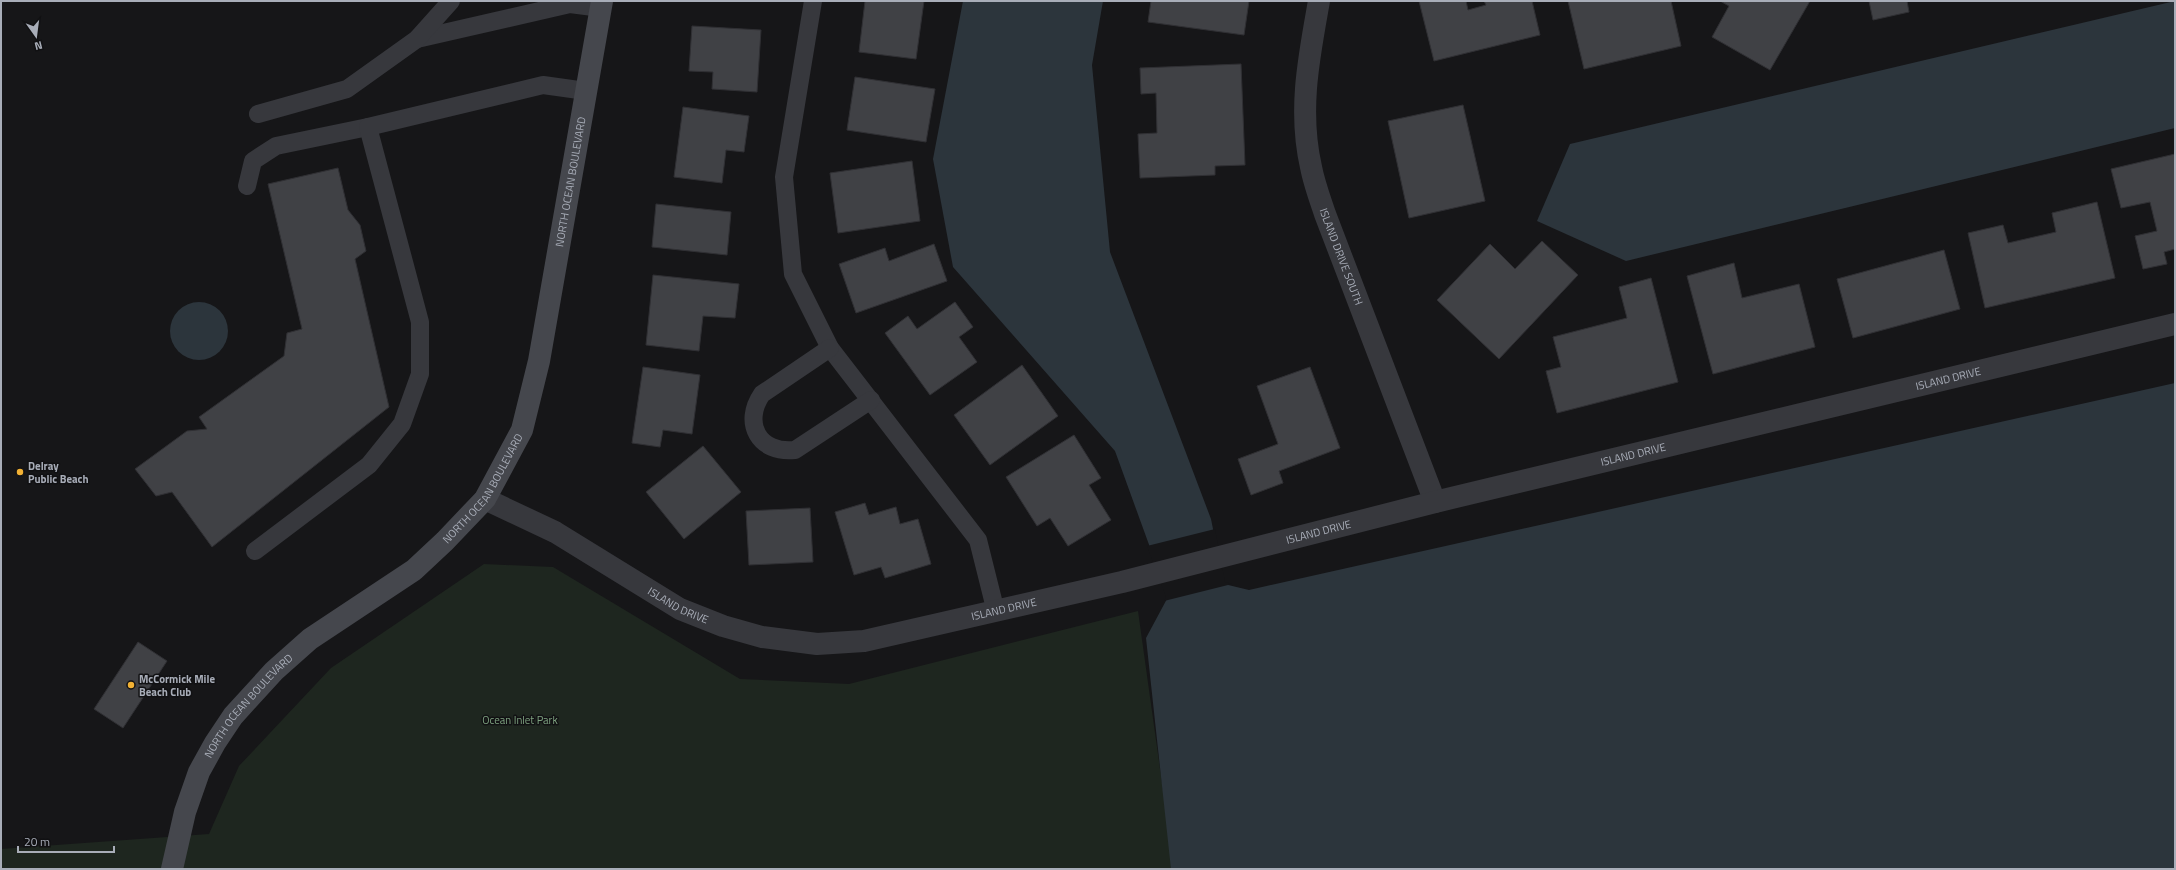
<svg xmlns="http://www.w3.org/2000/svg" width="2176" height="870" viewBox="0 0 2176 870" font-family="'Titillium Web',sans-serif">
<style>
.green{fill:#1e261f}
.water{fill:#2c353c}
.pier{fill:#161618}
.building{fill:#404145;stroke:#303034}
.lines{fill:none;stroke-linecap:round;stroke-linejoin:round}
.lane{stroke:#37383d;stroke-width:18}
.street{stroke:#37383d;stroke-width:22}
.secondary{stroke:#45474d;stroke-width:22}
.poi-dot{fill:#f2b134;stroke:#111113;stroke-width:1.5}
.labels{text-anchor:middle;dominant-baseline:central;stroke-width:3;stroke-linejoin:round;paint-order:stroke}
.street-label{font-size:11px;fill:#a8adb8;stroke:#111113}
.poi-label{font-size:11px;font-weight:bold;fill:#a8adb8;stroke:#111113;text-anchor:start}
.park-label{font-size:11px;fill:#7fa381;stroke:#111113}
</style>
<rect width="100%" height="100%" fill="#161618"/>
<polygon class="green" points="484,564 553,567 740,679 849,684 1138,611 1174,869 1,869 1,849 209,834 239,766 331,668"/>
<g class="water">
<polygon points="963,1 1103,1 1092,65 1110,252 1211,519 1224,584 1249,590 2175,383 2175,869 1171,869 1146,638 1168,597 1115,451 953,267 933,159"/>
<polygon points="2175,1 2175,128 1626,261 1537,221 1570,144"/>
<circle cx="199" cy="331" r="29"/>
</g>
<polygon class="pier" points="1215,529 1225,582 1232,584 1164,601 1166,597 1147,546"/>
<g class="building">
<polygon points="865,1 924,1 916,59 859,52"/>
<polygon points="1151,1 1249,1 1244,35 1148,22"/>
<polygon points="1419,1 1466,1 1468,10 1486,5 1484,1 1532,1 1540,35 1434,61"/>
<polygon points="1568,1 1671,1 1681,46 1584,69"/>
<polygon points="1720,1 1810,1 1770,70 1712,37 1729,6"/>
<polygon points="1869,1 1907,1 1909,12 1873,20"/>
<polygon points="692,26 761,30 757,92 712,89 713,72 689,71"/>
<polygon points="1241,64 1245,165 1215,166 1215,175 1140,178 1138,134 1157,133 1156,93 1141,94 1140,68"/>
<polygon points="855,77 935,89 926,142 847,130"/>
<polygon points="1463,105 1485,201 1409,218 1388,121"/>
<polygon points="683,107 749,116 744,152 726,150 722,183 674,177"/>
<polygon points="2175,154 2175,249 2164,252 2167,264 2143,269 2135,236 2157,231 2150,202 2121,208 2111,169"/>
<polygon points="912,161 920,221 838,233 830,173"/>
<polygon points="338,168 348,210 360,225 366,251 355,259 389,407 212,547 172,492 156,496 135,469 187,431 207,429 199,417 284,356 287,333 302,329 268,184"/>
<polygon points="2097,202 2115,278 1985,308 1968,233 2003,225 2008,243 2056,232 2052,213"/>
<polygon points="656,204 731,212 727,255 652,247"/>
<polygon points="1542,241 1578,275 1499,359 1437,300 1490,244 1515,269"/>
<polygon points="934,244 947,281 856,313 839,264 885,248 889,261"/>
<polygon points="1944,250 1960,309 1853,338 1837,279"/>
<polygon points="1734,263 1742,298 1799,284 1815,347 1713,374 1687,276"/>
<polygon points="653,275 739,284 735,318 703,316 699,351 646,345"/>
<polygon points="1651,278 1678,382 1557,413 1546,371 1561,367 1553,337 1627,318 1619,287"/>
<polygon points="955,302 973,327 959,337 977,362 930,395 885,333 908,316 917,329"/>
<polygon points="1022,365 1058,416 990,465 954,415"/>
<polygon points="643,367 700,375 692,434 663,430 660,447 632,443"/>
<polygon points="1310,367 1340,448 1279,471 1283,483 1251,495 1238,459 1278,444 1257,386"/>
<polygon points="1074,435 1101,478 1089,485 1111,520 1068,546 1050,518 1037,526 1006,477"/>
<polygon points="703,446 741,492 684,539 646,492"/>
<polygon points="865,503 869,515 896,507 900,524 918,519 931,564 885,578 881,567 854,575 835,512"/>
<polygon points="810,508 813,562 749,565 746,511"/>
<polygon points="138,642 167,661 123,728 94,709"/>
</g>
<g class="lines">
<g class="lane">
<polyline points="813,1 784,177 793,274 830,348 978,540 996,612"/>
<polyline points="417,39 570,4 601,8"/>
<polyline points="258,114 347,89 417,39 451,1"/>
<polyline points="247,186 253,161 276,146 368,127"/>
<path d="M830 348 762 394C742 423 759 454 795 450L871 400"/>
<polyline points="255,551 369,465 402,424 420,374 420,322 368,127 543,85 586,91"/>
</g>
<g class="street">
<path id="s1" d="M1319 1C1309 57 1298 110 1311 167 1314 183 1320 199 1325 214L1435 502"/>
<path id="s2" d="M485 499 555 532 680 609 723 626 762 637 817 644 864 641 1122 582 1435 502 2175 324"/>
</g>
<path class="secondary" id="s3" d="M172 869 185 812 199 772 215 743 233 716 274 671 310 639 414 570 445 541 485 499 522 430 539 361 602 1"/>
</g>
<g class="poi-dot">
<circle cx="20" cy="472" r="4"/>
<circle cx="131" cy="685" r="4"/>
</g>
<g class="labels">
<g class="street-label">
<text stroke="none"><textPath href="#s3" startOffset="832">NORTH OCEAN BOULEVARD</textPath></text>
<text stroke="none"><textPath href="#s1" startOffset="262">ISLAND DRIVE SOUTH</textPath></text>
<text stroke="none"><textPath href="#s2" startOffset="1529">ISLAND DRIVE</textPath></text>
<text stroke="none"><textPath href="#s2" startOffset="1205">ISLAND DRIVE</textPath></text>
<text stroke="none"><textPath href="#s3" startOffset="508">NORTH OCEAN BOULEVARD</textPath></text>
<text stroke="none"><textPath href="#s2" startOffset="881">ISLAND DRIVE</textPath></text>
<text stroke="none"><textPath href="#s2" startOffset="221">ISLAND DRIVE</textPath></text>
<text stroke="none"><textPath href="#s2" startOffset="557">ISLAND DRIVE</textPath></text>
<text stroke="none"><textPath href="#s3" startOffset="184">NORTH OCEAN BOULEVARD</textPath></text>
</g>
<g class="poi-label">
<text x="28" y="466">Delray<tspan x="28" dy="13">Public Beach</tspan></text>
<text x="139" y="679">McCormick Mile<tspan x="139" dy="13">Beach Club</tspan></text>
</g>
<g class="park-label">
<text x="520" y="720">Ocean Inlet Park</text>
</g>
</g>
<rect width="2176" height="870" fill="none" stroke="#a8adb8" stroke-width="4"/>
<g transform="translate(36 36) rotate(166)" stroke="#111113" stroke-width="3" paint-order="stroke">
<path d="M0-3L7 15L0 10L-7 15Z" fill="#a8adb8"/>
<text y="-6" font-size="11" font-weight="bold" text-anchor="middle" fill="#a8adb8">N</text>
</g>
<path d="M18 846v6h96v-6" fill="none" stroke="#a8adb8" stroke-width="2"/>
<text x="24" y="846" font-size="12" fill="#a8adb8" stroke="#111113" stroke-width="3" paint-order="stroke">20 m</text>
</svg>
